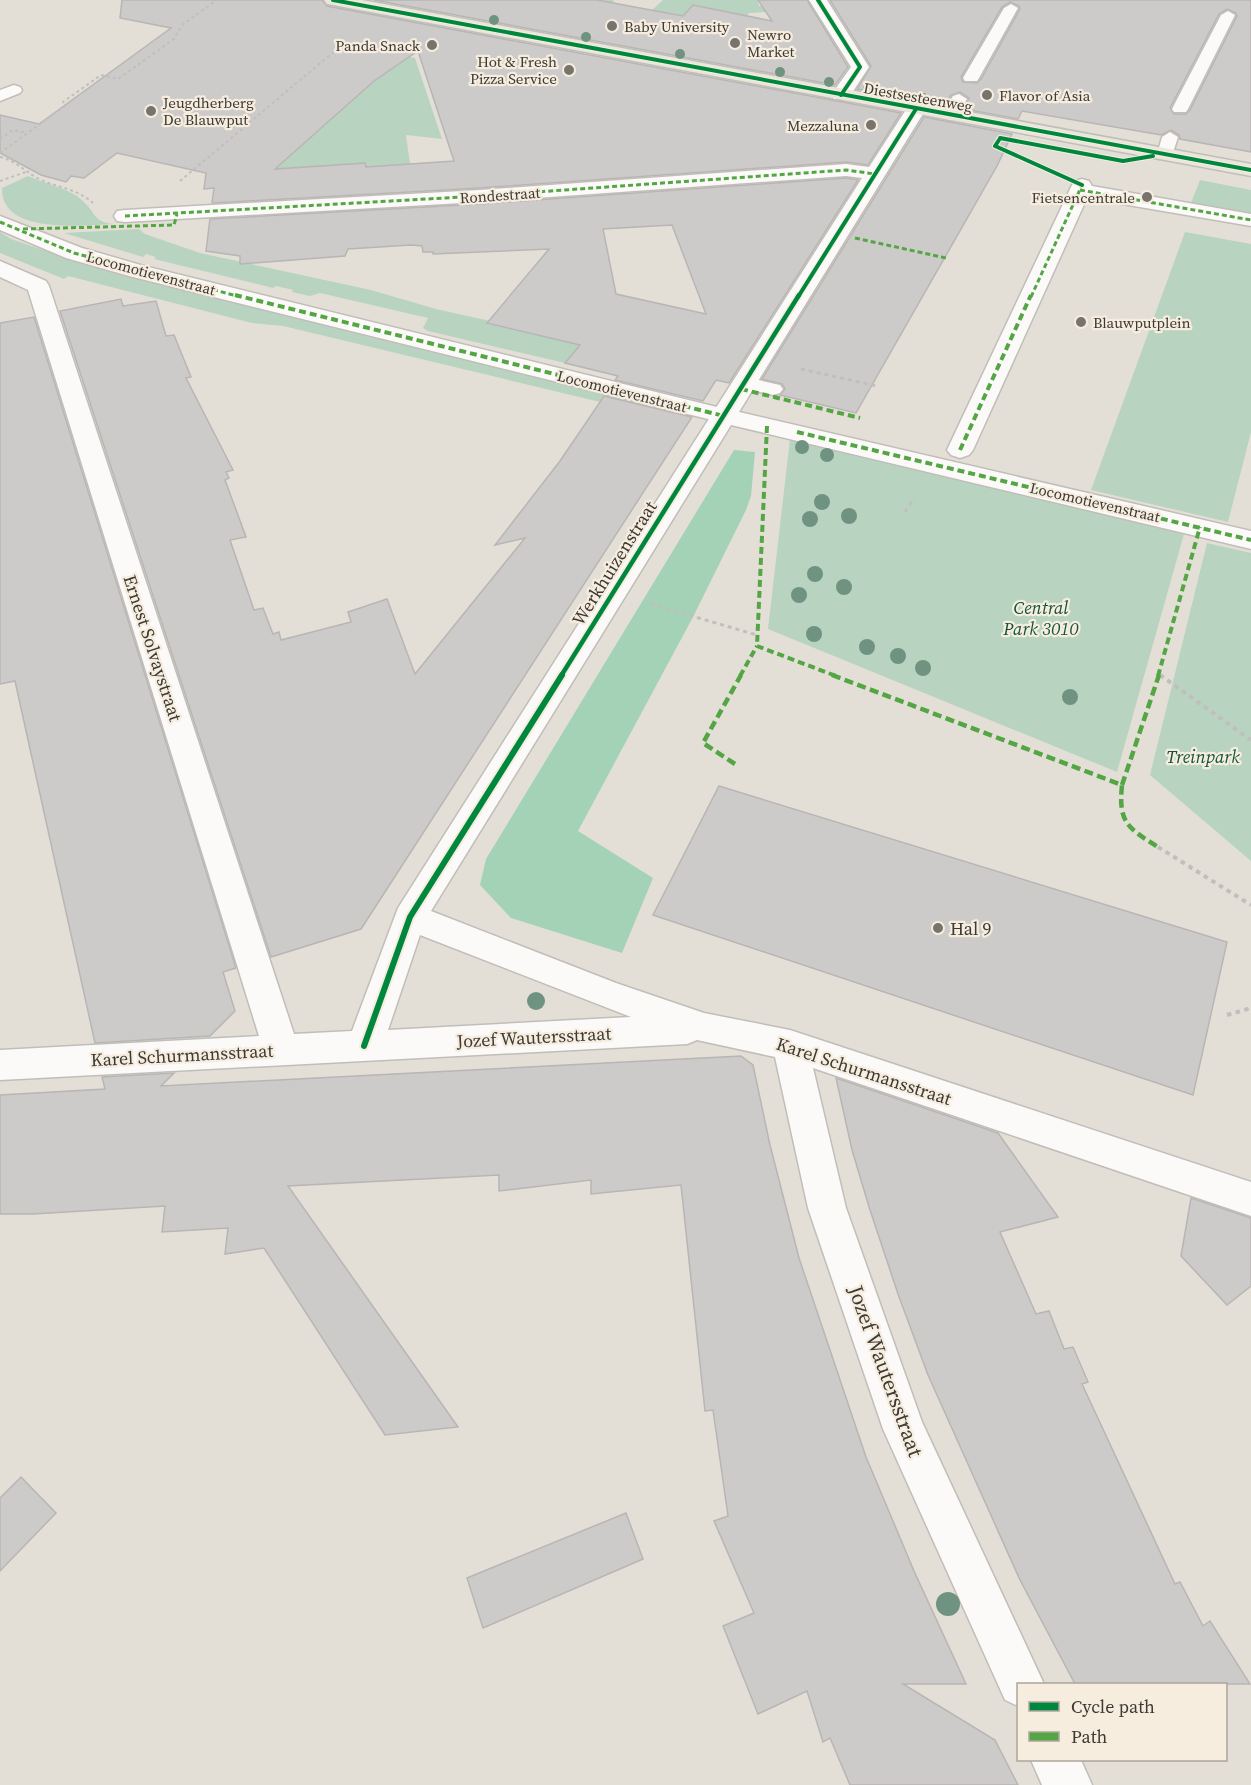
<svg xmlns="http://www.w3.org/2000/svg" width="1251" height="1785" viewBox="0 0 1251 1785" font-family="'Source Serif 4',serif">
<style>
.green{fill:#b8d4c0}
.forest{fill:#a4d2b7}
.building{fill:#cdcaca;stroke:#b8b5b4;stroke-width:1.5;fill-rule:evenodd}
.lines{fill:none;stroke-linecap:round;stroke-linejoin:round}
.service-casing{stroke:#c1bdb8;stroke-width:3}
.pedestrian-casing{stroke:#c1bdb8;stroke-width:3}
.minor-casing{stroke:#c1bdb8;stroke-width:3}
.primary-casing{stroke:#bfbeb9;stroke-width:3}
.path-far2{stroke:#c1bfbd;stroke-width:2;stroke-dasharray:3 3;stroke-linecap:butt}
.path-far1{stroke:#c1bfbd;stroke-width:3;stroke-dasharray:4 4;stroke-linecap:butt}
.path{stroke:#c1bfbd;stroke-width:4;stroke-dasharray:4.5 4.5;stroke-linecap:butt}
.service{fill:#fbfaf9;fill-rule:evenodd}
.pedestrian{fill:#fbfaf9;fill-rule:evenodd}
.minor{fill:#fbfaf9;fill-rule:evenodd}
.primary{fill:#eae6dc;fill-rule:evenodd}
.quiet-far2{stroke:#54a644;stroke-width:3;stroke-dasharray:5 3;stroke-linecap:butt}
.quiet-far1{stroke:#54a644;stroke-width:4;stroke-dasharray:7 4;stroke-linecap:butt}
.quiet{stroke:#54a644;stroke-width:4.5;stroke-dasharray:9 4.5;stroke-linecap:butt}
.cycleway-far2-casing{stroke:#f6eddf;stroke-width:6}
.cycleway-far1-casing{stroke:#f6eddf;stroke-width:8}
.cycleway-casing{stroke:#f6eddf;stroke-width:10}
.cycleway-far2{stroke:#00873e;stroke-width:4}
.cycleway-far1{stroke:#00873e;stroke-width:4.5}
.cycleway{stroke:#00873e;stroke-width:6}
.tree{fill:#6f9380}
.poi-dot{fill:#77746e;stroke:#f6eddf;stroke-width:2}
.labels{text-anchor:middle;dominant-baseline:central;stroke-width:4.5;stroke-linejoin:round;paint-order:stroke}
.far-poi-label{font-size:15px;fill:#3d3a35;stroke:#f6eddf;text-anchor:start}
.far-street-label{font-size:15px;fill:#3d3a35;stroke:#f6eddf}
.street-label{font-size:18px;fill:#3d3a35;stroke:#f6eddf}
.park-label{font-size:18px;font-style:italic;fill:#105539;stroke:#f6eddf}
.poi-label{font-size:18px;fill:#3d3a35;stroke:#f6eddf;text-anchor:start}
.near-street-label{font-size:21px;fill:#3d3a35;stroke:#f6eddf}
</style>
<rect width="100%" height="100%" fill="#e3dfd7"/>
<g class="green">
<polygon points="559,0 613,0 614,3 651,11 663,0 758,0 759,6 768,5 772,12 749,13 742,21 729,12 694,5 678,24 612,3"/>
<polygon points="353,46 415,58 442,139 406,135 411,171 274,170"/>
<path d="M28 176C47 185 69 187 84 202 97 215 93 221 113 224 88 225 0 236 2 188Z"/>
<polygon points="1200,180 1251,190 1251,215 1191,203"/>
<polygon points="139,229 145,234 200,253 371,290 436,309 490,321 488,324 580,345 565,363 428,331 423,328 428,318 320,293 310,296 292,292 293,290 276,286 273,288 154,259 156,257 146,254 143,257 64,233"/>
<polygon points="0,232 11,239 76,261 160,284 678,411 688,416 688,423 283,326 252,323 68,276 64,279 0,253"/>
<polygon points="1185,232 1251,244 1251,432 1228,522 1091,490"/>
<polygon points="790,439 1184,534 1117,772 768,629"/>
<polygon points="1207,543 1251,553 1251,861 1150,775"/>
</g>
<polygon class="forest" points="734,450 755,452 751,496 746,510 693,617 578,831 653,878 622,953 511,918 480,885 486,859"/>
<g class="building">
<path d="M122 0H322L327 6 901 113 868 165 846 162 480 188 212 203 214 188 204 189 206 173 117 153 84 178 71 176 66 182 41 175 0 153V115L39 124 171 28 120 18ZM418 51 454 161 366 167 365 163 275 169 374 81Z"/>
<polygon points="374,0 597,0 683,16 693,5 772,21 758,0 807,0 848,67 835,85"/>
<path d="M830 0H1251V152L1180 139 1179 135 1171 130 1161 135 1022 111 1018 119 964 109 969 98 960 92 951 95 945 105 857 89 871 66ZM1010 2 1019 6 1020 9 981 79 977 83 963 82 961 77 1002 7ZM1227 9 1236 13 1237 16 1190 110 1186 114H1174L1170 108 1219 14Z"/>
<polygon points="924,117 1012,134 997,166 856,413 780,395 785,389 782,384 762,379"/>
<path d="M846 178 858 180 729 383 716 380 703 401 615 380 618 376 565 363 580 345 487 323 549 249 433 254V252H423L422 246 411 245 348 249 345 256 240 264V256L206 251 210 219 480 204ZM672 225 706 314 616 294 603 229Z"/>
<polygon points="121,299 123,306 156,301 166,336 174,335 191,377 186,378 233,470 226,472 229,478 225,480 246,537 230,540 254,610 263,608 273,634 279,632 281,640 351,622 348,612 387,599 415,674 525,538 495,545 560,461 604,396 692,417 361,929 271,957 60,311"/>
<polygon points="34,317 236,968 223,972 235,1011 210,1036 95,1043 15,681 0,684 0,323"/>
<polygon points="719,786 1227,942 1193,1095 653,915"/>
<polygon points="741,1056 753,1065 770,1145 799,1258 866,1457 914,1571 966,1684 903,1684 995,1740 1018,1785 850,1785 830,1738 823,1742 807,1691 758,1714 723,1626 754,1613 714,1521 728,1516 713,1410 705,1411 681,1185 591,1194 591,1180 499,1191 499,1175 288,1186 458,1427 385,1435 264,1248 225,1254 228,1228 162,1232 165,1206 33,1214 0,1214 0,1095 105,1089 102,1077 174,1073 161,1086"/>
<polygon points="836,1078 998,1133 1058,1217 1000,1232 1036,1314 1049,1311 1064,1349 1073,1347 1088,1382 1082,1384 1175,1584 1180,1582 1203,1626 1210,1621 1250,1684 1075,1684 1020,1580 928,1375 898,1294 870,1210 852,1150"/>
<polygon points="1191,1198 1251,1218 1251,1286 1227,1305 1181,1256"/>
<polygon points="21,1477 56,1513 0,1571 0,1498"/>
<polygon points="626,1513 643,1559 483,1628 467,1578"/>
</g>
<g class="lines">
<defs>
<g id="service">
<polygon points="1011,4 1018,8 979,78 977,81 965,81 963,78 1004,8"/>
<polygon points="1228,11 1235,15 1188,109 1186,112 1174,112 1172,109 1221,15"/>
<polygon points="14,85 20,87 22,90 20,93 0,101 0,90"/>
<polygon points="959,94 967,99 956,118 950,120 944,118 942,115 953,96"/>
<polygon points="1170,132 1178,137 1171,159 1159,159 1157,155 1162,137"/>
<polygon points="745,377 780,385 783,389 780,393 773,395 738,387 735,383 738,379"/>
</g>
<polygon id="pedestrian" points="0,216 82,248 144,266 733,411 736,416 733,421 724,423 129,276 66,258 0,230"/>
<g id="minor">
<polygon points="809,0 827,0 869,67 848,99 834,99 831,95 851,67"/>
<path d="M916 103 923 105 926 109 739 412 1251 531V549L731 425 431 911 616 983 704 1013 790 1030 1251 1182V1216L813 1068 846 1208 922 1422 1044 1684H1018V1706L1005 1700 883 1429 808 1208 775 1057 697 1040 687 1044 0 1080V1050L259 1036 28 290 0 277V261L46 281 49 286 294 1034 352 1031 398 908 862 178 846 176 480 202 125 222 117 221 114 216 117 211 125 210 480 190 846 164 869 167 909 105ZM420 935 631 1017 388 1030Z"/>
<polygon points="1082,179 1089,181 1092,186 1251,214 1251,226 1087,198 973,450 969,455 960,458 951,455 947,450 1072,185 1075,181"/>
<polygon points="1031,1760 1081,1760 1092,1785 1042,1785"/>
</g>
<polygon id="primary" points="324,0 362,0 1251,164 1251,176 333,5 327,4"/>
</defs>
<use href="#service" class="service-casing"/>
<use href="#pedestrian" class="pedestrian-casing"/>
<use href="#minor" class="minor-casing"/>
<use href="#primary" class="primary-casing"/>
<g class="path-far2">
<polyline points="0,139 13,130 27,133"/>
<polyline points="0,153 69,103 63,102 101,75 118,79 174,39 182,25 217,0"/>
<path d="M0 157C17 161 26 173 41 180 60 188 77 189 93 203"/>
<polyline points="0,181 29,171"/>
<polyline points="180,181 343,44"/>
</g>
<g class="path-far1">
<polyline points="801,369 877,386"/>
<polyline points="905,512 914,498"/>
<polyline points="651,604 757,635"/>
<polyline points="1159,674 1162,676"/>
</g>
<g class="path">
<polyline points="1160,675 1251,740"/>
<polyline points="1158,847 1251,905"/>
<polyline points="1227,1015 1251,1008"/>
</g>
<use href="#service" class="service"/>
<use href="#pedestrian" class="pedestrian"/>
<use href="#minor" class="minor"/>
<use href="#primary" class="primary"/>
<g class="quiet-far2">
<polyline points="1080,190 1251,220"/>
<polyline points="125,216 480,196 846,170 875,174"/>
<polyline points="0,222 74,253 241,297"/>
<polyline points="23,229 174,225 177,214"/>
<polyline points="855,238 946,258"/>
<polyline points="1031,297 1082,185"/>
</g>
<g class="quiet-far1">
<polyline points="235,295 724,416"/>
<polyline points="741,389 860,418"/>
<polyline points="767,426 757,646 836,676"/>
<polyline points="797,432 1251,540"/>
<polyline points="960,450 1031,295"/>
<polyline points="740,676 757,646"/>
<polyline points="1158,676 1200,527"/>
</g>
<g class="quiet">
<path d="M832 675 1122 785C1118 823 1128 828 1158 847"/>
<polyline points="735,764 703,743 741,675"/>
<polyline points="1122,785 1159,675"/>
</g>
<defs>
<g id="cycleway-far2">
<polyline points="333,0 1251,170"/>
<polyline points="818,0 860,67 841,95"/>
<polyline points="1000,138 1123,161 1153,156"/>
<polyline points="999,140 995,146 1082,185"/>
<polyline points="798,297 916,109"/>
</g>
<polyline id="cycleway-far1" points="561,676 799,295"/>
<polyline id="cycleway" points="364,1046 410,917 562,675"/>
</defs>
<use href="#cycleway-far2" class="cycleway-far2-casing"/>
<use href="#cycleway-far1" class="cycleway-far1-casing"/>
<use href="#cycleway" class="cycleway-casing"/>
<use href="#cycleway-far2" class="cycleway-far2"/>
<use href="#cycleway-far1" class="cycleway-far1"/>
<use href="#cycleway" class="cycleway"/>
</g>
<g class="tree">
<circle cx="494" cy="20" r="5"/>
<circle cx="586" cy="37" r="5"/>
<circle cx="680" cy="54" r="5"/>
<circle cx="780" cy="72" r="5"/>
<circle cx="829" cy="82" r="5"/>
<circle cx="868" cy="88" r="5"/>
<circle cx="923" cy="98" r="5"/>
<circle cx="802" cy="447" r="7"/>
<circle cx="827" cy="455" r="7"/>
<circle cx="822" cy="502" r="8"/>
<circle cx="849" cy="516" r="8"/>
<circle cx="810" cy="519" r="8"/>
<circle cx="815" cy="574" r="8"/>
<circle cx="844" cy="587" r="8"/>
<circle cx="799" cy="595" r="8"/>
<circle cx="814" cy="634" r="8"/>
<circle cx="867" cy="647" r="8"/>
<circle cx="898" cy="656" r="8"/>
<circle cx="923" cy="668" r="8"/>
<circle cx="1070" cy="697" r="8"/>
<circle cx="536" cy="1001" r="9"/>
<circle cx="948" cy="1604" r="12"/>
</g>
<g class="poi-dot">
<circle cx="612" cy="26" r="6"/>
<circle cx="735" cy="43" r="6"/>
<circle cx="432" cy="45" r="6"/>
<circle cx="569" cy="70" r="6"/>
<circle cx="987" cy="95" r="6"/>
<circle cx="151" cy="111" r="6"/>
<circle cx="871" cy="125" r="6"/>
<circle cx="1147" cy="197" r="6"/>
<circle cx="1081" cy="322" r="6"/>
<circle cx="938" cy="928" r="6"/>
</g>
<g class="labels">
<g class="far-poi-label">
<text x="624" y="26">Baby University</text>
<text x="747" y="34">Newro<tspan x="747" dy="17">Market</tspan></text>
<text x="420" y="45" text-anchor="end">Panda Snack</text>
<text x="557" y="61" text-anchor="end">Hot &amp; Fresh<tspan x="557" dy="17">Pizza Service</tspan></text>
<text x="999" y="95">Flavor of Asia</text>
<text x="163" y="102">Jeugdherberg<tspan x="163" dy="17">De Blauwput</tspan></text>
<text x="859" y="125" text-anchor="end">Mezzaluna</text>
<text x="1135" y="197" text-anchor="end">Fietsencentrale</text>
<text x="1093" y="322">Blauwputplein</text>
</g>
<g class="far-street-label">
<text transform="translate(918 97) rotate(10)">Diestsesteenweg</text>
<text transform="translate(500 195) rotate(-4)">Rondestraat</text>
<text transform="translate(151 273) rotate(15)">Locomotievenstraat</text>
<text transform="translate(622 391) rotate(14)">Locomotievenstraat</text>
<text transform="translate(1095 502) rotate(13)">Locomotievenstraat</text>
</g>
<g class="street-label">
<text transform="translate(614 563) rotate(-58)">Werkhuizenstraat</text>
<text transform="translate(153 648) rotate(72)">Ernest Solvaystraat</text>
<text transform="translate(534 1037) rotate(-3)">Jozef Wautersstraat</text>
<text transform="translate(182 1055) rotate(-3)">Karel Schurmansstraat</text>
<text transform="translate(864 1071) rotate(18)">Karel Schurmansstraat</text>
</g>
<g class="park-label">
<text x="1041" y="607">Central<tspan x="1041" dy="21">Park 3010</tspan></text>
<text x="1203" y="756">Treinpark</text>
</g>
<g class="poi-label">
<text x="950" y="928">Hal 9</text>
</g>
<g class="near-street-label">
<text transform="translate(886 1371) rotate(70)">Jozef Wautersstraat</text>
</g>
</g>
<rect x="1017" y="1683" width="210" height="78" fill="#f6eddf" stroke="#aca59b" stroke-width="1.5"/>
<rect x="1029" y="1702" width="30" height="9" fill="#00873e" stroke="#aca59b" stroke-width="1.5"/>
<text x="1071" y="1713" font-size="18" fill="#3d3a35">Cycle path</text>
<rect x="1029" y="1732" width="30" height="9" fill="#54a644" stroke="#aca59b" stroke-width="1.5"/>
<text x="1071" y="1743" font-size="18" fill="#3d3a35">Path</text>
</svg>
